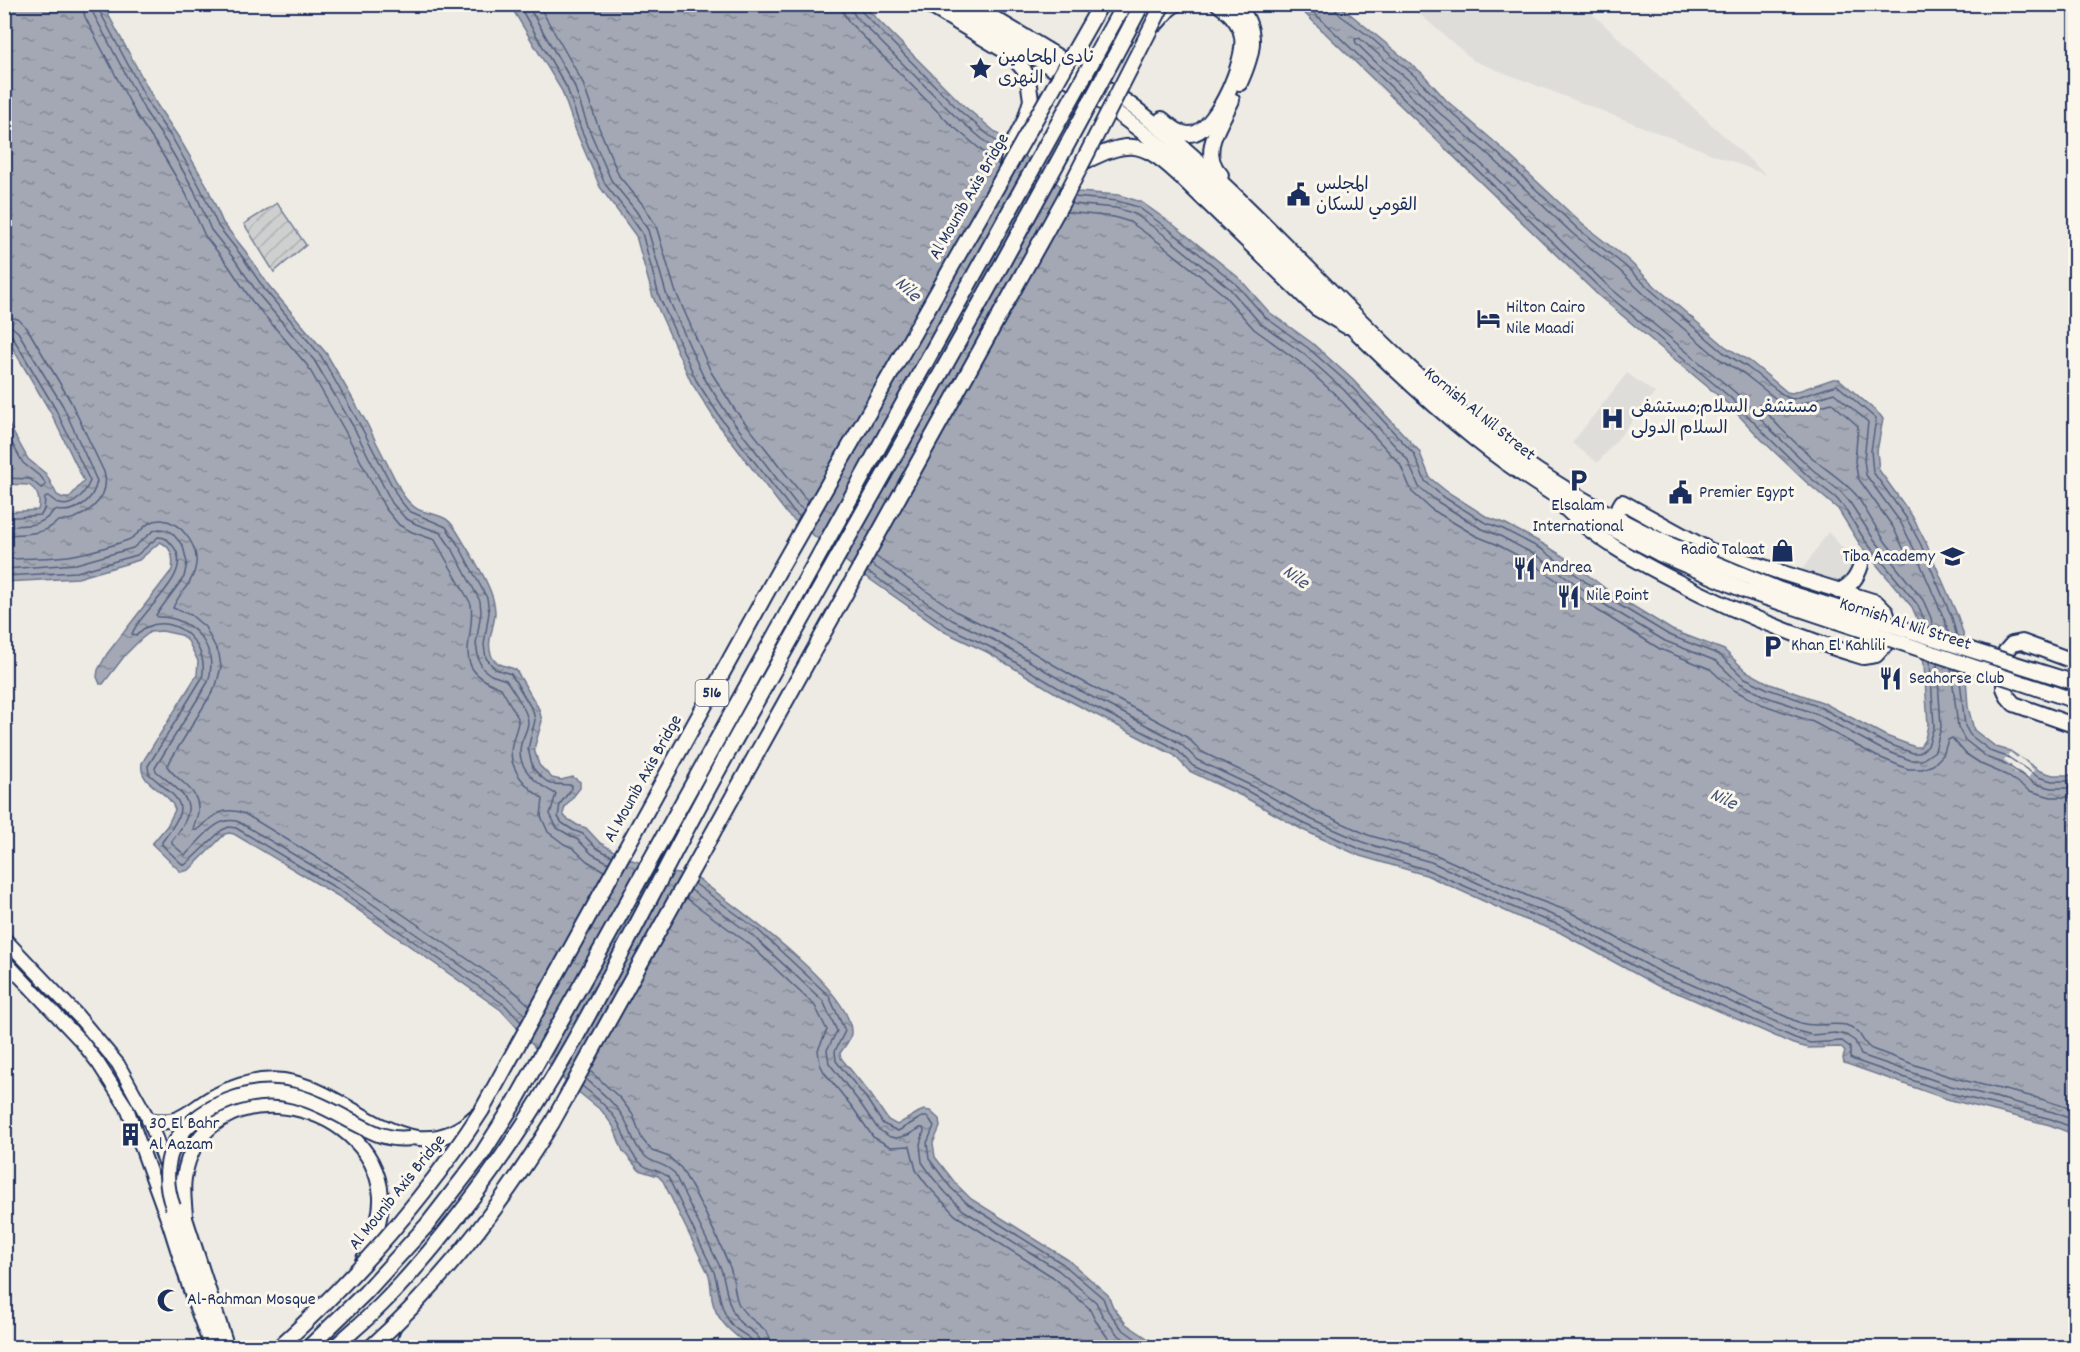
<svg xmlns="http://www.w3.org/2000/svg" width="2080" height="1352" viewBox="0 0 2080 1352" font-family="Dekko,'Playpen Sans Arabic',sans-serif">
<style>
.built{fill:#deddda}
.garden{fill:url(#garden-furrows);stroke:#747f96;stroke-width:1.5}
.water{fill:url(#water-ripples);stroke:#6d7892;stroke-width:1.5}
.pier{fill:#eeebe4}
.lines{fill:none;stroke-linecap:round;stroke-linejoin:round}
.shore{stroke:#515f80;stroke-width:1.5}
.major-casing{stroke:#1b2f5e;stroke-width:16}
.highway-casing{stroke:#1b2f5e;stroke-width:18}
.major{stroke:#fbf7ec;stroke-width:12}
.highway{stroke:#fbf7ec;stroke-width:14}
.highway-bridge-casing{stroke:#1b2f5e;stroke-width:18;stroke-linecap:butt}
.highway-bridge{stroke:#fbf7ec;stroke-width:14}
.labels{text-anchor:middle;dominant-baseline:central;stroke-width:6;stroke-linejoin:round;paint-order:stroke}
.shield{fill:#fbf7ec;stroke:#5e6b89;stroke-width:1.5}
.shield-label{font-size:16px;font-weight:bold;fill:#1b2f5e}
.poi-label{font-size:18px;fill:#1b2f5e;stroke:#fbf7ec;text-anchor:start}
.street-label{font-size:18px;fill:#1b2f5e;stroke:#fbf7ec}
.water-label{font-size:20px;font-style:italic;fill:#445378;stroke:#fbf7ec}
</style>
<defs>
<pattern id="garden-furrows" width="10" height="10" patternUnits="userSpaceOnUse" patternTransform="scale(1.5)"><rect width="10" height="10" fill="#cecfcf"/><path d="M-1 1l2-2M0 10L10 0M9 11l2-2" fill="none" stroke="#b0b2b4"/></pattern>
<pattern id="water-ripples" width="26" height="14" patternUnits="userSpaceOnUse" patternTransform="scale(1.5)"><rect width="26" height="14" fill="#a3a8b4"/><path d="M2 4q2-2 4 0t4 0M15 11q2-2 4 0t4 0" fill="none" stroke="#848996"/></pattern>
</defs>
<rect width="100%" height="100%" fill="#eeebe4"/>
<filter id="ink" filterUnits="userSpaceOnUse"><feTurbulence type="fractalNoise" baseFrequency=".0167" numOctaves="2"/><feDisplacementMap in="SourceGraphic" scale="12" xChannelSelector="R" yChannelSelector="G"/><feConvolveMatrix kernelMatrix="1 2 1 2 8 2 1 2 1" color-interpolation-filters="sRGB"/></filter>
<g filter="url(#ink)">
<g class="built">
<polygon points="1409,5 1583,5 1766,175 1474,61"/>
<polygon points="1627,373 1655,393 1598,463 1572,443"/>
<polygon points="1828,532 1845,550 1850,559 1852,570 1849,578 1834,585 1800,573"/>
</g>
<polygon class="garden" points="277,203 306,245 274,272 244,224"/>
<g class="water">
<path d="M5 5H103L157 105 179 138 206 184 223 223 246 252 269 286 326 353 365 420 403 495C419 517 427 509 446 519 454 524 460 537 465 545 476 563 495 591 495 612 495 626 485 643 492 657 497 667 508 665 516 670L539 709 542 721 534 749 539 765 552 778 561 780 573 777 580 782V788L565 807 563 814 566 818 577 825 586 828 600 843 626 858 671 873 689 875 697 878C730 903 854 990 851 1033 851 1040 844 1047 840 1053L841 1058 871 1095 888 1120 897 1125 919 1112 924 1110 930 1111 939 1119 940 1127 933 1143 935 1157 956 1184 971 1199 1067 1259 1108 1295 1113 1307 1126 1324 1153 1342 1156 1347 752 1348C735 1335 716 1322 712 1299 711 1291 711 1283 709 1275L663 1181 658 1176 639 1170 623 1151 613 1126 602 1111 566 1082 501 1010 338 896 234 834 229 833 225 834 189 870 181 872 152 844 167 826 175 810C170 790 138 786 142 763L197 675 198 661 188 641 181 635 162 631 150 632 140 640 126 654 103 684H100L97 677 98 670 107 654 172 570C174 558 172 547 160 542L139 560 78 578 5 582V512L38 510C41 499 38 491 29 485L5 484 4 416 28 459 46 474 57 495 63 498H69L84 481 51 413 5 335Z"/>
<polygon points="510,5 863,5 964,106 1064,189 1078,192 1119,195 1141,202 1175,226 1239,278 1269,312 1312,343 1353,380 1419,451 1430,478 1446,491 1487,517 1506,524 1545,545 1563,556 1610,592 1672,630 1724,650 1746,671 1770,684 1822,702 1886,736 1915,747 1920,747 1925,739 1928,725 1924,665 1918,621 1912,607 1861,546 1838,509 1805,481 1762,440 1727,403 1599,296 1296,5 1339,5 1422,73 1447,101 1497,144 1582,224 1628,260 1657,288 1726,347 1751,362 1787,392 1792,393 1833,379 1839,379 1880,415 1883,419 1877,451 1879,470 1912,516 1926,543 1958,617 1963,633 1968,707 1974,730 1996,747 2010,751 2040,771 2053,775 2075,775 2075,1135 2050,1125 1947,1099 1844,1063 1843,1058 1845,1052 1841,1047 1809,1048 1793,1044 1683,995 1658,986 1559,932 1521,918 1426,875 1360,856 1303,830 1246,798 1189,771 1174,755 1164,750 1064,698 987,652 945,632 858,571 788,515 718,424 691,382 653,297 636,236 600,187 576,131 562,91"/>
</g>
<polygon class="pier" points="2010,752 2017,758 2019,756 2034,770 2028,778 2019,771 2016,773 2010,768 2012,766 2004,760"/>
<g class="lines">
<g class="shore">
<path d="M82 4 85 17 137 116 160 150 186 194 205 236 228 265 252 301 307 365 345 431 385 508 399 525 412 532 435 540 471 604C476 642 448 668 501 688L518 718V722C517 730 513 737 512 745 507 769 526 787 543 799L541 816 548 832 564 844 573 848 587 861 604 871"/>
<path d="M91 4 93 13 145 111 168 145 194 190 211 230 235 260 259 295 314 360 353 426 392 503 405 518 416 524 441 533 454 552 480 601 481 612 476 644 479 661 483 669 491 675 506 680C512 689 528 711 528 722 528 729 523 737 521 744 515 768 538 785 556 794L550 814 557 828 578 840 592 854 609 863"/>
<polyline points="99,4 99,10 151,108 174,141 200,187 218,226 241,255 265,290 321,356 359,423 399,499 409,511 446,527 460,548 487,598 489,612 484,645 486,658 495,669 511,674 533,711 535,720 528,749 533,768 540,776 550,784 572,785 572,788 560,804 558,817 562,823 573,830 583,834 596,848 612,856"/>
<polyline points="518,4 567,88 581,129 605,184 630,216 642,233 659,296 696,380 722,420 792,510 800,517"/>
<polyline points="527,4 574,85 588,127 611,180 636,211 648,230 666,293 703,376 728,415 797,505 804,510"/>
<polyline points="538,4 582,81 597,123 619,176 644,206 656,226 675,290 711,372 735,410 808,502"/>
<polyline points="842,4 844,14 849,22 949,123 999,165"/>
<polyline points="851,4 852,11 856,17 955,116 1001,155"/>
<polyline points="859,4 861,11 960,111 1003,147"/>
<polyline points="1305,4 1603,291 1731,398 1767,436 1808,476 1835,497 1843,506 1866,542 1917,604 1924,619 1925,627"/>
<polyline points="1335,4 1336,10 1341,16 1369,36 1417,78 1443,105 1493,149 1578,229 1624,265 1653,292 1723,352 1747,367 1786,397 1793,399 1837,385 1876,419 1871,451 1873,472 1907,519 1921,545 1952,618 1957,637"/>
<polyline points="1074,197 1117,201 1138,207 1171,231 1235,283 1265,317 1308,348 1349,384 1414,454 1425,481 1442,496 1484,522 1503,529 1543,550 1606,597 1669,635 1720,655 1743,677 1768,689 1820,707 1883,742 1913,753 1919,753 1928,746 1934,726 1930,661"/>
<polyline points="1071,204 1116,208 1135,214 1167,237 1229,288 1260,323 1304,354 1344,390 1407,459 1419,487 1438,502 1480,528 1500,536 1539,557 1602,603 1665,641 1716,661 1738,682 1764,696 1817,714 1881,749 1910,760 1922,760 1935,751 1941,727 1937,663"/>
<polyline points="1066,212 1114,217 1130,222 1161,244 1223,294 1254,329 1298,361 1337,396 1400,464 1412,492 1431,509 1476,536 1496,544 1534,564 1597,610 1660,649 1710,669 1732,689 1761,704 1813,722 1876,756 1908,769 1922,769 1933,765 1943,755 1948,740 1952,738 1966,754 1983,765 2006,775 2030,791 2051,797 2076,797"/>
<path d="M4 316 18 319 27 328 71 402 104 472C112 499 83 521 58 521 45 535 24 534 4 535"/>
<path d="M4 325 12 327 18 332 63 406 97 481C93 503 74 514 54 510 42 528 25 525 4 526"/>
<path d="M4 333 12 336 56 410 90 481C85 493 74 508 60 504 55 502 51 498 48 496L45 498 44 510 41 515 4 518"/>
<path d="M1832 403 1858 426 1855 461 1858 478 1893 527 1908 558 1907 562C1889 556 1868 512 1857 496 1847 484 1834 475 1822 466 1803 450 1776 427 1763 407L1766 404C1793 424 1804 410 1832 403Z"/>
<polyline points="4,429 23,463 42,478 46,485 41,488 30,479 4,478"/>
<path d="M875 556 957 612 998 632 1076 678 1175 730 1188 738 1202 752 1256 778 1312 809 1368 835 1434 854 1530 897 1568 911 1668 966 1692 974 1800 1023C1818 1028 1830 1022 1846 1025 1863 1030 1862 1045 1872 1049 1899 1059 1927 1070 1955 1078 1995 1089 2037 1095 2076 1111"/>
<path d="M4 559C27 558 52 559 74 555 91 552 111 546 128 540 141 535 145 519 162 520 181 522 198 545 196 564 194 583 179 592 173 608L191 615 205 627 219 654 221 667 216 686 167 766C177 782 200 788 198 812 197 818 194 824 193 830H197C212 816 223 805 245 814L350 878 514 991 530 1006"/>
<polyline points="871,564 952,620 994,640 1071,686 1171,738 1182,745 1197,760 1252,786 1308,818 1365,843 1431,862 1527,905 1565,920 1664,974 1688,983 1797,1031 1812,1035 1835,1033 1846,1035 1855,1041 1861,1055 1951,1086 2053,1112 2076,1121"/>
<path d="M4 569 76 564 133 548 153 531 159 529 167 530 173 534 183 546 187 563 184 577 156 615 158 617C192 616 220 648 208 682L155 768 156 771C188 798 201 803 172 841V844L185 855C201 841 216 814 239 822L345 885 509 999 525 1015"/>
<polyline points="867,571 948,627 990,647 1067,693 1167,744 1178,751 1193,766 1249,792 1305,824 1362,850 1428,870 1524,912 1562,926 1661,981 1686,990 1795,1038 1810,1043 1842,1041 1850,1047 1850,1058 1854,1060 1949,1093 2051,1119 2076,1129"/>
<path d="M4 576 77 572 137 555 158 537C166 537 168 540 173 546 196 574 141 609 132 634L136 636C139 633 143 628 147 627 179 613 210 648 202 678L148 766 149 774C182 803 192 802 162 842V845L182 864 185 865 222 830 229 827 236 828 341 891 505 1005 521 1022"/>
<polyline points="1933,629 1931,618 1923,600 1873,538 1849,501 1841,492 1813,470 1772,431 1736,393 1608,286 1356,43 1355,39 1359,38 1364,42 1412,83 1437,111 1488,154 1573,234 1619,270 1648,298 1718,358 1743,373 1784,405 1795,406 1834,393 1868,422 1864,460 1866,475 1901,523 1914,549 1945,621 1949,635"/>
<polyline points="1951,668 1958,727 1965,740 1988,758 2006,764 2035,784 2052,788 2076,788"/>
<polyline points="1959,671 1965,726 1970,735 1992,752 2008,757 2038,777 2052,781 2076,781"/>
<polyline points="694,883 758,930 829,996 845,1031 835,1051 836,1061 866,1098 883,1124 898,1131 922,1117 928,1117 934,1126 927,1143 929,1159 951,1188 968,1204 1063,1264 1103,1298 1108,1311 1122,1329 1149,1348"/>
<polyline points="691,890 753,936 823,1001 837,1031 827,1050 829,1063 860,1103 878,1129 890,1137 897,1138 908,1135 920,1128 923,1128 924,1131 920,1144 922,1162 933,1178 946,1193 963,1210 1058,1270 1096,1302 1102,1315 1117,1334 1137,1348"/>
<polyline points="686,898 748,943 815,1006 827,1030 818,1050 820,1064 824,1072 853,1108 873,1137 891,1147 910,1146 916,1170 927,1185 955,1215 1053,1277 1089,1308 1095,1320 1108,1338 1120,1348"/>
<path d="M590 1071 620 1098 633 1115 642 1139 652 1151 669 1157 681 1168C699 1199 715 1232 729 1265 735 1278 733 1292 739 1305 749 1324 771 1324 772 1348"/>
<path d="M586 1079C600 1091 616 1104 625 1120 632 1133 634 1147 646 1157 655 1165 664 1162 674 1173L721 1269C727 1287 726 1304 738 1320 746 1331 761 1331 762 1348"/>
<path d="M582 1086C595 1096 610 1109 619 1124 626 1138 629 1155 643 1165 651 1171 659 1169 668 1177L714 1272C720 1291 719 1309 732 1325 739 1334 754 1336 755 1348"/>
</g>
<defs>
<g id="major">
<polyline points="4,938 78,1016 118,1064 149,1120 185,1215 228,1348"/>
<polyline points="4,960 81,1041 98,1063 127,1108 169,1224 193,1300 211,1348"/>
</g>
<g id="highway">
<polyline points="927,4 1010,54 1024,70 1028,79 1031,100 1025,120 1012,145 1007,166"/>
<path d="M951 4C1034 57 1118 107 1192 173 1289 259 1374 358 1476 440 1532 485 1595 521 1660 554"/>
<path d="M970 4C1034 43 1101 79 1160 128 1283 230 1383 360 1513 454 1561 489 1612 517 1666 543"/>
<path d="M1237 4C1260 31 1253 54 1240 83"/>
<polyline points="1156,24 1169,9 1176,4"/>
<path d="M1162 119C1171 127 1182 137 1195 133 1218 125 1246 60 1242 37 1240 22 1230 13 1218 4"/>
<path d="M1084 162C1127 141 1140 139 1177 173L1316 308 1346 326"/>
<path d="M1221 175C1198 152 1221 124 1232 100"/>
<path d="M1565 508C1596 539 1633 559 1672 579 1733 611 1797 637 1863 657L1876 655 1885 645 1888 619 1886 612 1876 602 1709 550 1622 502 1613 518"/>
<path d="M1838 591C1851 586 1857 578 1861 565"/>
<polyline points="2076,662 2022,642 2012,644 2005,652 2004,688 2008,697 2014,704 2076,726"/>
<path d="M149 1120C181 1127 189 1110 215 1096 239 1084 267 1076 294 1083 357 1098 413 1177 477 1115"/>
<polyline points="173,1207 218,1348"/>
<path d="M185 1215C184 1203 182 1191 184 1178 201 1066 372 1094 381 1196 382 1219 373 1241 363 1261"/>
<polyline points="385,1348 394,1325"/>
</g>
</defs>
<use href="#major" class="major-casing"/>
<use href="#highway" class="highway-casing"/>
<use href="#major" class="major"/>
<use href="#highway" class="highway"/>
<defs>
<g id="highway-bridge">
<polyline points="1666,543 1780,590 2076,683"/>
<polyline points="1660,554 1746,591 2076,701"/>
<path d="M173 1207C163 1180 165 1151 185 1129 198 1115 217 1104 236 1098 282 1083 313 1101 353 1122 372 1132 388 1141 410 1138"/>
<path d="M278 1348C357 1276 425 1199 482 1110L778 572 1101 4"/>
<polyline points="308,1348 366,1292 427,1225 482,1154 515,1102 604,944 1124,4"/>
<path d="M334 1348C350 1333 366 1320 381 1305 416 1270 448 1230 478 1190 576 1059 645 901 725 758 864 507 1009 259 1142 4"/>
<path d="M370 1348C443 1282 501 1206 552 1123L1064 199 1163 4"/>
</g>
</defs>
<use href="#highway-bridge" class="highway-bridge-casing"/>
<use href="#highway-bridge" class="highway-bridge"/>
</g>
</g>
<defs>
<symbol id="sight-bare" viewBox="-9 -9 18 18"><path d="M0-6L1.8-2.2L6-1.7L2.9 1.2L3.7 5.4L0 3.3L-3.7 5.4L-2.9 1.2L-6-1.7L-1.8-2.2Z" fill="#1b2f5e" stroke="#fbf7ec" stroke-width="2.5" paint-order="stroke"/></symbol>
<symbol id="civic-bare" viewBox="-9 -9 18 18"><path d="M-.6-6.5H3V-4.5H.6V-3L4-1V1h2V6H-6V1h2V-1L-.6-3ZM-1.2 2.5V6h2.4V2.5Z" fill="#1b2f5e" stroke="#fbf7ec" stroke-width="2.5" paint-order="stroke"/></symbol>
<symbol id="hotel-bare" viewBox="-9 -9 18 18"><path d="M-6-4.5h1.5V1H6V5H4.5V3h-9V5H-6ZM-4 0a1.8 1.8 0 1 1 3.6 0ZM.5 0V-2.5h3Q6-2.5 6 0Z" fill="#1b2f5e" stroke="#fbf7ec" stroke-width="2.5" paint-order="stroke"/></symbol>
<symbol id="hospital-bare" viewBox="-9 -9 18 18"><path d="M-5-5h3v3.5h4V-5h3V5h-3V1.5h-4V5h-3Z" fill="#1b2f5e" stroke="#fbf7ec" stroke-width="2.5" paint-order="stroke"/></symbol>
<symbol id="parking-bare" viewBox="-9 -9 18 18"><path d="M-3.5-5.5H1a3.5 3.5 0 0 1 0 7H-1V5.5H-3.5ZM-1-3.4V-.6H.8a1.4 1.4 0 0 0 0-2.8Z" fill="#1b2f5e" stroke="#fbf7ec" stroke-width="2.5" paint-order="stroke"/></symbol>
<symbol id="shop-bare" viewBox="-9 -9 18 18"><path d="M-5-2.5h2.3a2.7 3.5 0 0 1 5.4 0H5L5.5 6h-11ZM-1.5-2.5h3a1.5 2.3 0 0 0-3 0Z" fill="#1b2f5e" stroke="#fbf7ec" stroke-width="2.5" paint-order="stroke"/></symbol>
<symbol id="university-bare" viewBox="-9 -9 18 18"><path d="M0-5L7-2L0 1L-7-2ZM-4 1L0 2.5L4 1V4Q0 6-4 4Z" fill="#1b2f5e" stroke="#fbf7ec" stroke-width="2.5" paint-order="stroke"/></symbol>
<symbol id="restaurant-bare" viewBox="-9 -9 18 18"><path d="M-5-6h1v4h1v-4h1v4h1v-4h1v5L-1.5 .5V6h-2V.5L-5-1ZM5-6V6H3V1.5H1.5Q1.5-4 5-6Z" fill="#1b2f5e" stroke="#fbf7ec" stroke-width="2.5" paint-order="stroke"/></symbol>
<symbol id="building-bare" viewBox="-9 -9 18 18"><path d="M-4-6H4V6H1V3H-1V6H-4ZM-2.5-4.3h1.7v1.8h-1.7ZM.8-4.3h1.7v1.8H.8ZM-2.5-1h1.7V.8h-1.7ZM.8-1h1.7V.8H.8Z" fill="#1b2f5e" stroke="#fbf7ec" stroke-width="2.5" paint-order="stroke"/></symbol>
<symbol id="mosque-bare" viewBox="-9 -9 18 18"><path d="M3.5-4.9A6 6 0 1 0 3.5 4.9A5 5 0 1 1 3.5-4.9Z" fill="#1b2f5e" stroke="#fbf7ec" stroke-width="2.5" paint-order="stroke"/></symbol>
</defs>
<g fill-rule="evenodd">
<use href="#sight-bare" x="964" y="52" width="33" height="33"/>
<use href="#civic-bare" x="1282" y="178" width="33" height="33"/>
<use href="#hotel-bare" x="1472" y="302" width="33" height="33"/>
<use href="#hospital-bare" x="1596" y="402" width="33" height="33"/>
<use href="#parking-bare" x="1562" y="464" width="33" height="33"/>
<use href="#civic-bare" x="1664" y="476" width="33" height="33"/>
<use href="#shop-bare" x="1766" y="534" width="33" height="33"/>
<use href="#university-bare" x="1936" y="540" width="33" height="33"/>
<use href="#restaurant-bare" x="1508" y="552" width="33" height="33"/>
<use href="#restaurant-bare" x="1552" y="580" width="33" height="33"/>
<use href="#parking-bare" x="1756" y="630" width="33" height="33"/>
<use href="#restaurant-bare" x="1874" y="662" width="33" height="33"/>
<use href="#building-bare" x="114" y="1118" width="33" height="33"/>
<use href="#mosque-bare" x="152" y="1284" width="33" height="33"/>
</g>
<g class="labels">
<rect class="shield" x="695.5" y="680" width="33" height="26" rx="4.5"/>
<g class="shield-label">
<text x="712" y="693">516</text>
</g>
<g class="poi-label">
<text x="998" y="58">نادى المحامين<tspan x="998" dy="21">النهرى</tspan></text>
<text x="1316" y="185">المجلس<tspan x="1316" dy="21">القومي للسكان</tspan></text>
<text x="1506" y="308">Hilton Cairo<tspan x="1506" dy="21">Nile Maadi</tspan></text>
<text x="1631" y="408">مستشفى السلام;مستشفى<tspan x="1631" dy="21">السلام الدولى</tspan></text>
<text x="1699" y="493">Premier Egypt</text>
<text x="1578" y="506" text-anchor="middle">Elsalam<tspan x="1578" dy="21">International</tspan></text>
<text x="1765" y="550" text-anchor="end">Radio Talaat</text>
<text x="1935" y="557" text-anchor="end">Tiba Academy</text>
<text x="1542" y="568">Andrea</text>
<text x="1586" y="596">Nile Point</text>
<text x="1791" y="646">Khan El Kahlili</text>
<text x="1909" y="679">Seahorse Club</text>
<text x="149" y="1124">30 El Bahr<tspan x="149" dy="21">Al Aazam</tspan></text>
<text x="187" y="1300">Al-Rahman Mosque</text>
</g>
<g class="street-label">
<text transform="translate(970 197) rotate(-60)">Al Mounib Axis Bridge</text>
<text transform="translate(1479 415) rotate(39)">Kornish Al Nil Street</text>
<text transform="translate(1905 625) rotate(18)">Kornish Al Nil Street</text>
<text transform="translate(644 779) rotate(-61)">Al Mounib Axis Bridge</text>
<text transform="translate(398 1193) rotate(-51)">Al Mounib Axis Bridge</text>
</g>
<g class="water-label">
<text transform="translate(907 290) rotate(43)">Nile</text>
<text transform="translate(1295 578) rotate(36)">Nile</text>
<text transform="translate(1723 800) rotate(26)">Nile</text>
</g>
</g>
<rect width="2080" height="1352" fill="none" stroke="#fbf7ec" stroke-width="24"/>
<rect x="12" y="12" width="2056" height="1328" fill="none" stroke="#1b2f5e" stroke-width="2" filter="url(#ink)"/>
</svg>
